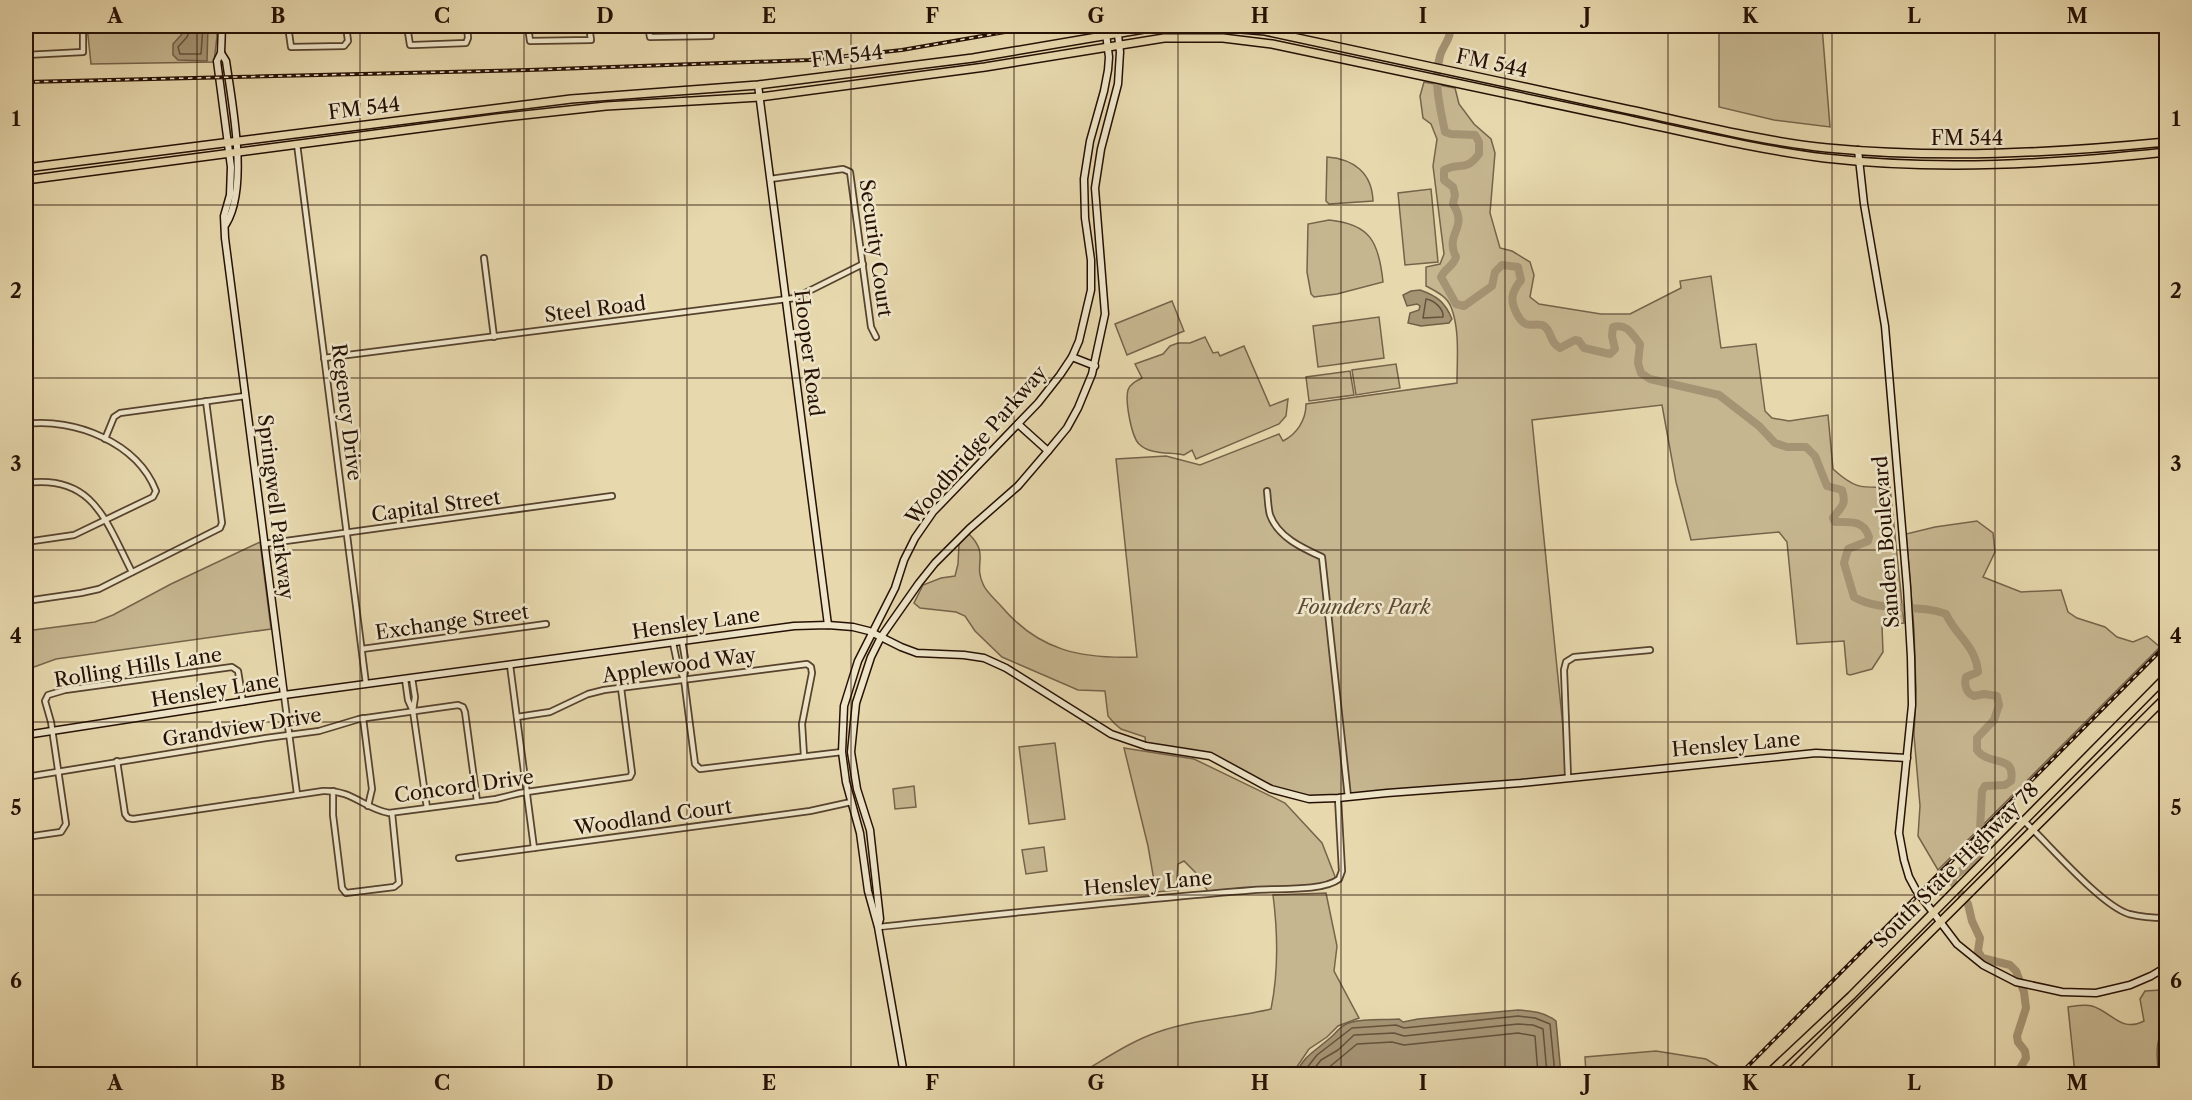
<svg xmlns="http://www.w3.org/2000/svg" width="2192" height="1100" viewBox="0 0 2192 1100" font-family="'Libre Caslon Text',serif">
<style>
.green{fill:#c6b690;stroke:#76634a;stroke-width:1.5}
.water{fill:#a59474;stroke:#725f47;stroke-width:1.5}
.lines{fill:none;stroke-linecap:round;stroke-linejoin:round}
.shore{stroke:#65523c;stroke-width:1.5}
.river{stroke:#a59474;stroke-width:8}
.street-casing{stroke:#56422e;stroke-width:8}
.secondary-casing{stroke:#251004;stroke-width:9}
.primary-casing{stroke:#251004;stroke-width:10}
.street{stroke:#efe6ca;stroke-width:4.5}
.secondary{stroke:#efe6ca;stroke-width:6}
.primary{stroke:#e7d8ad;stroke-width:7}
.rail-casing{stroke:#251004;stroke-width:4}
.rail{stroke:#efe6ca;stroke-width:1.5;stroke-dasharray:4.5;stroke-linecap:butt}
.grid{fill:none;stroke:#251004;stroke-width:1.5;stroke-opacity:0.55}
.labels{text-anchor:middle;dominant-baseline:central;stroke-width:5;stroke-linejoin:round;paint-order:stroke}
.street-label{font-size:20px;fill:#251004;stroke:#efe6ca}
.park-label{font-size:20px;font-style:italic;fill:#5d4a35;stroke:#efe6ca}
.neatline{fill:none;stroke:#251004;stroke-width:2}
.grid-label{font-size:20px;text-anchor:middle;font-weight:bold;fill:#251004}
</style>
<rect width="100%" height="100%" fill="#e7d8ad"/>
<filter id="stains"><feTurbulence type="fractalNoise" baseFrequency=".00333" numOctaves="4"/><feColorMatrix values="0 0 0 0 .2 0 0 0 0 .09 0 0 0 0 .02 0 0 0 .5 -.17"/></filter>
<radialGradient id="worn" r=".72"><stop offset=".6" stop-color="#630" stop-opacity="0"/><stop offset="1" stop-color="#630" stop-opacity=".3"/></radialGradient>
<g class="green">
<polygon points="87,26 216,26 217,36 214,62 91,64"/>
<polygon points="1719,26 1822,26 1830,127 1774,120 1719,107"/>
<path d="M1424 82 1455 88 1459 104 1474 124 1491 139 1495 153 1490 213 1500 248 1512 251 1530 262 1534 275 1530 297 1539 304 1601 314H1630L1681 288 1680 281 1711 276 1721 348 1756 344 1765 411 1772 418 1789 421 1828 415 1833 469C1855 489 1861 488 1890 487L1904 623 1882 625 1883 652 1872 669 1850 675 1847 674 1844 641 1797 644 1787 542 1779 532 1691 540 1676 482 1662 405 1532 420 1568 777 1309 799 1259 782 1215 759 1146 746 1145 737 1121 729 1114 723 1108 716 1105 691 1078 690 1002 657 975 631 965 616 956 612 920 608 914 603 923 585 941 578 955 576 958 564 959 544 969 534C990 555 973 563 983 584 986 592 995 599 1001 606 1039 651 1081 659 1137 657L1116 459 1166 456 1200 465 1279 434 1283 441C1297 434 1306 420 1306 404L1457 383C1457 359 1460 329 1451 307 1447 296 1435 291 1426 286V267L1440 264 1444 254 1433 166 1437 139 1431 124 1423 118 1420 96Z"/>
<path d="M1327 157C1354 159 1372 173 1373 201L1329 204 1326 201Z"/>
<polygon points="1431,189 1438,262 1405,265 1398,193"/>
<path d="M1329 220C1371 224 1379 243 1383 282L1337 294 1314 297 1311 294 1307 272 1308 224Z"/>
<polygon points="1172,301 1184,331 1127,355 1115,324"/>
<polygon points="1379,317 1384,358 1318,367 1313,326"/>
<path d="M1205 337 1213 353 1218 352 1220 356 1244 346 1270 406 1288 399 1286 416 1279 424 1196 459 1192 450 1184 455C1170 452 1150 455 1139 444 1131 436 1125 400 1128 390 1130 384 1136 381 1142 378L1135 364 1163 354 1170 346 1178 343H1190Z"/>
<polygon points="1396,364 1400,388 1356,395 1352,370"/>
<polygon points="1350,371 1354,395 1309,401 1306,377"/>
<polygon points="1977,521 1993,533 1995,552 1983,577 2021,592 2061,590 2068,612 2077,618 2105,627 2117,637 2133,642 2147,636 2160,647 1938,870 1918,836 1920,806 1914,735 1916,690 1914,629 1906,534 1935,527"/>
<polygon points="260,542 271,629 56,659 26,670 26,631 95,622 113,615 171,584"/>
<polygon points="1055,743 1065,819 1029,824 1019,747"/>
<polygon points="1124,748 1194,759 1285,803 1322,843 1336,879 1324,884 1209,893 1196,873 1184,861 1178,864 1176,890 1156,892 1148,846"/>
<polygon points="914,786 916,807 895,809 893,789"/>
<polygon points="1044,847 1047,871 1026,874 1022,850"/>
<path d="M1326 893 1337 946 1334 971 1359 1018 1338 1026 1327 1037 1309 1049 1292 1074H1068L1081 1073C1105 1059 1131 1041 1158 1032 1195 1019 1234 1018 1271 1009 1279 970 1278 934 1273 895Z"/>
<path d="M2161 990H2166V1024L2163 1025C2156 1043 2156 1056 2159 1074H2075L2068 1007C2075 1006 2085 1004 2092 1006 2112 1012 2121 1033 2144 1021L2140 999 2145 991Z"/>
<polygon points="1656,1051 1706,1059 1731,1074 1586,1074 1585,1057"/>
</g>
<g class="water">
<polygon points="185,26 208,26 207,61 178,60 173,55 173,44 182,34"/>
<path d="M1420 290C1437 296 1445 302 1452 319L1449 323 1421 326 1408 323 1410 313 1419 310 1420 306 1417 304 1407 306 1403 295 1411 291Z"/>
<path d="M1518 1010C1532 1011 1545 1012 1556 1021L1561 1074H1295C1307 1053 1313 1053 1330 1038 1337 1032 1342 1024 1352 1022 1365 1019 1384 1020 1399 1019L1403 1022 1418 1019Z"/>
</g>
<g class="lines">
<g class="shore">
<polyline points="191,26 187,37 178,47 180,54 201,54 203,26"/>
<path d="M1426 299C1434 300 1444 309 1443 317L1423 318Z"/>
<polyline points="1302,1074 1317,1055 1352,1028 1396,1025 1404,1028 1518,1016 1535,1018 1550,1024 1555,1074"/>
<polyline points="1310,1074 1321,1060 1338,1050 1354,1035 1394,1033 1404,1036 1518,1024 1533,1025 1543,1029 1547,1074"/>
<polyline points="1321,1074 1357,1044 1392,1042 1404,1045 1518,1033 1535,1036 1538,1074"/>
</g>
<path class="river" d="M1450 26C1452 38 1443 45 1440 56 1433 82 1440 107 1445 132L1451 134 1475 135 1479 142V154C1465 173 1461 161 1444 170V180L1453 187 1455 195 1453 204C1469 229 1444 233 1456 257 1453 267 1445 268 1441 277L1456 304 1464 306 1492 286 1495 272 1502 265 1518 267 1521 280C1512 292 1509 299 1517 314 1519 318 1521 322 1526 324 1532 326 1539 323 1544 326 1552 331 1549 342 1560 348L1575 340 1579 341 1584 348 1610 354 1615 349 1612 336 1613 327C1627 323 1632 334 1640 344L1638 363 1641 373 1650 379 1719 395 1759 426 1775 443 1787 447H1806L1815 456 1827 486 1842 490C1847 506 1841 506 1833 518L1835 522C1851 522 1864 520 1869 537L1868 541 1848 549 1844 563 1854 597C1881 613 1917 603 1946 614 1956 636 1976 646 1978 672L1966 677C1964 685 1966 693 1974 696L1984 694 1997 696 1999 705 1994 720 1977 738V750C1989 767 2016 753 2011 781L2005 785 1985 786 1982 791 1980 830 1982 855 1952 878 1954 884 1968 904 1972 921 1980 938 1978 951 1982 958 2010 965 2016 971 2024 992 2026 1008 2017 1036 2018 1042 2025 1051 2026 1058 2017 1074"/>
<defs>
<g id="street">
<polyline points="288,26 291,47 344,46 348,41 346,26"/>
<polyline points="407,26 410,45 414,45 466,43 468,38 467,26"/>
<polyline points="528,26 530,41 591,40 589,26"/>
<polyline points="648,26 650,37 711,36 710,26"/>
<polyline points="26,55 83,52 83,26"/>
<polyline points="297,144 366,684"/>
<polyline points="770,179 843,169 850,172 871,327 876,337"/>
<polyline points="484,258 494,337"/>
<polyline points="324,358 795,298 863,264"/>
<path d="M26 424C74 418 137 442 156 491L153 497 74 535 26 542"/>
<polyline points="105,439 114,417 120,413 245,396"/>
<path d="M26 483C94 474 106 522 132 572"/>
<path d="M1267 491C1268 499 1268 508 1270 515 1278 537 1302 548 1322 557L1348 797"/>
<polyline points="264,544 612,496"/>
<polyline points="26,601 81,593 99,589 220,528 222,523 206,401"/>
<polyline points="673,643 677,662 684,679 686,664 682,641"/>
<polyline points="362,649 546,624"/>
<polyline points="510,665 534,848"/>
<polyline points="405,679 408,700 413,711 415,697 412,678"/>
<polyline points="684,679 695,764 700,769 842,752"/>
<polyline points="284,695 297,794"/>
<polyline points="413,711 427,808"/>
<polyline points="517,717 550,712 588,694 604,690 807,664 811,667 812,673 802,724 804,756"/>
<polyline points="363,718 372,789 368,806"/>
<path d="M117 761 125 814 128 818 133 819 323 791C353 790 363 808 389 813L496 799 520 793 630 777 632 773 621 688"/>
<polyline points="26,777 266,738 319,731 359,719 458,705 463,707 465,712 477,801"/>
<polyline points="1568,777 1564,670 1566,662 1574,657 1650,650"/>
<polyline points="333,791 333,815 342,888 346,893 394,887 399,883 392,813"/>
<path d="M2023 820C2048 843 2100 905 2129 914 2141 917 2154 918 2166 918"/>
<polyline points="26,837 61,832 66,824 51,722 45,701 48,695 65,690 232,667 238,671 243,702"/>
<polyline points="459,858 810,811 851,802"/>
<path d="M878 927C1003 914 1129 900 1254 890 1276 888 1322 892 1339 879L1342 871 1338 798"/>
</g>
<g id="secondary">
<polyline points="222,26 221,53 217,61 231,167 230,195 224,216 225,238 284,695"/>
<path d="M221 53 226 61C232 103 249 187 226 224"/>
<polyline points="758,85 828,625"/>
<polyline points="1858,150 1864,204 1885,326 1907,587 1911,657 1912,705 1899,833 1904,860 1909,877 1916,890 1957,944 1983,965 2016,982 2062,992 2096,993 2130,985 2151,976 2166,967"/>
<polyline points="1072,357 1095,366"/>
<polyline points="1018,424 1048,451"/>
<polyline points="26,735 284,695 794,626 828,625 853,627 869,631 901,647 917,653 964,655 984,658 1006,668 1111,734 1146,746 1210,756 1271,789 1309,799 1338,798 1387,793 1521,783 1816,753 1907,758"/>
<polyline points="878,926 880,919 870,830 857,789 851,752 856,703 871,657 881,637 919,583 935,563 969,529 1018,486 1048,451 1067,428 1078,408 1092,374 1105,314 1095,188 1101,149 1118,84 1120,52 1117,26"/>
<polyline points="904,1074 878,927 868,891 860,833 846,782 842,752 844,706 858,661 895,588 904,560 915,538 933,512 1038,403 1060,375 1072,357 1079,341 1091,290 1091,260 1085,218 1084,179 1090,141 1104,91 1108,70 1109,57 1105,26"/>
</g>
<g id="primary">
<path d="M26 168 571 99 758 85 973 58 1150 28 1205 26 1265 31C1385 56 1505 83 1625 109 1692 123 1759 141 1827 148 1941 159 2053 153 2166 142"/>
<path d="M26 180 497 118 606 106 760 97 985 67 1164 38H1223L1272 44C1385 68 1498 92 1611 116 1682 131 1753 149 1825 158 1939 171 2053 164 2166 152"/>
<polyline points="1768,1074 1851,996 2166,677"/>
<polyline points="1788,1074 2166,697"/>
</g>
</defs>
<use href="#street" class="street-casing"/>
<use href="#secondary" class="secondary-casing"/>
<use href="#primary" class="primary-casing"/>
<use href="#street" class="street"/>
<use href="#secondary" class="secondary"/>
<use href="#primary" class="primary"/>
<defs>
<g id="rail">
<polyline points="26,82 529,70 809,60 902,50 1040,26"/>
<polyline points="1740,1074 2166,645"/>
</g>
</defs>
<use href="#rail" class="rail-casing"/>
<use href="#rail" class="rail"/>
</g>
<path class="grid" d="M197 26V1074M360 26V1074M524 26V1074M687 26V1074M851 26V1074M1014 26V1074M1178 26V1074M1341 26V1074M1505 26V1074M1668 26V1074M1832 26V1074M1995 26V1074M26 205H2166M26 378H2166M26 550H2166M26 722H2166M26 895H2166"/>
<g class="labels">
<g class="street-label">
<text transform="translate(847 56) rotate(-7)">FM 544</text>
<text transform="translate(1492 63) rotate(12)">FM 544</text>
<text transform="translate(364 108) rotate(-7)">FM 544</text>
<text x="1967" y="138">FM 544</text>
<text transform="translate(876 248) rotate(82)">Security Court</text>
<text transform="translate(595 309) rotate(-7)">Steel Road</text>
<text transform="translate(809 353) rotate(83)">Hooper Road</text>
<text transform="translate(347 412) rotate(83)">Regency Drive</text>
<text transform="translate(976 445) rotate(-49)">Woodbridge Parkway</text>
<text transform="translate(436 506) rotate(-8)">Capital Street</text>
<text transform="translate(276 507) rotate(83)">Springwell Parkway</text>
<text transform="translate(1886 542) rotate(-94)">Sanden Boulevard</text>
<text transform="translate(452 622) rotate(-8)">Exchange Street</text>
<text transform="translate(696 623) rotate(-8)">Hensley Lane</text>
<text transform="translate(679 665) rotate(-8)">Applewood Way</text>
<text transform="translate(138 667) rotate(-9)">Rolling Hills Lane</text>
<text transform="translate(215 690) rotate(-9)">Hensley Lane</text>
<text transform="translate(242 727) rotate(-9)">Grandview Drive</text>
<text transform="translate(1736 744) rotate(-5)">Hensley Lane</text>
<text transform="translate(464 786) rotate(-8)">Concord Drive</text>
<text transform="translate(653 817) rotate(-8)">Woodland Court</text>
<text transform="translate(1956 865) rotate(-45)">South State Highway 78</text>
<text transform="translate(1148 883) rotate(-5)">Hensley Lane</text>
</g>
<g class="park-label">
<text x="1364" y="607">Founders Park</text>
</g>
</g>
<rect width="2192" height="1100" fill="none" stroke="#e7d8ad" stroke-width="66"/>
<rect x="33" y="33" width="2126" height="1034" class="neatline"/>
<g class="grid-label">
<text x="115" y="23">A</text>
<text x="278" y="23">B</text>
<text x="442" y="23">C</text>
<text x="605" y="23">D</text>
<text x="769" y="23">E</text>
<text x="932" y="23">F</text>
<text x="1096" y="23">G</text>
<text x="1260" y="23">H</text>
<text x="1423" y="23">I</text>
<text x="1587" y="23">J</text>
<text x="1750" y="23">K</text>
<text x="1914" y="23">L</text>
<text x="2077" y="23">M</text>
<text x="16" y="126">1</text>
<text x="2176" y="126">1</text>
<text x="16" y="298">2</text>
<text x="2176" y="298">2</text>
<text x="16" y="471">3</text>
<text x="2176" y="471">3</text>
<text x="16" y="643">4</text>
<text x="2176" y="643">4</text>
<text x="16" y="815">5</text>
<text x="2176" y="815">5</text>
<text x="16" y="988">6</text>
<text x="2176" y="988">6</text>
<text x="115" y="1090">A</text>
<text x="278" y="1090">B</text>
<text x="442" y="1090">C</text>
<text x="605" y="1090">D</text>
<text x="769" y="1090">E</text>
<text x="932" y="1090">F</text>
<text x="1096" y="1090">G</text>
<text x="1260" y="1090">H</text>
<text x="1423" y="1090">I</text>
<text x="1587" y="1090">J</text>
<text x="1750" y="1090">K</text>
<text x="1914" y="1090">L</text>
<text x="2077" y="1090">M</text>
</g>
<rect width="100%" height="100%" filter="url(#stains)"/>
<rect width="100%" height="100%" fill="url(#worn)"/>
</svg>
